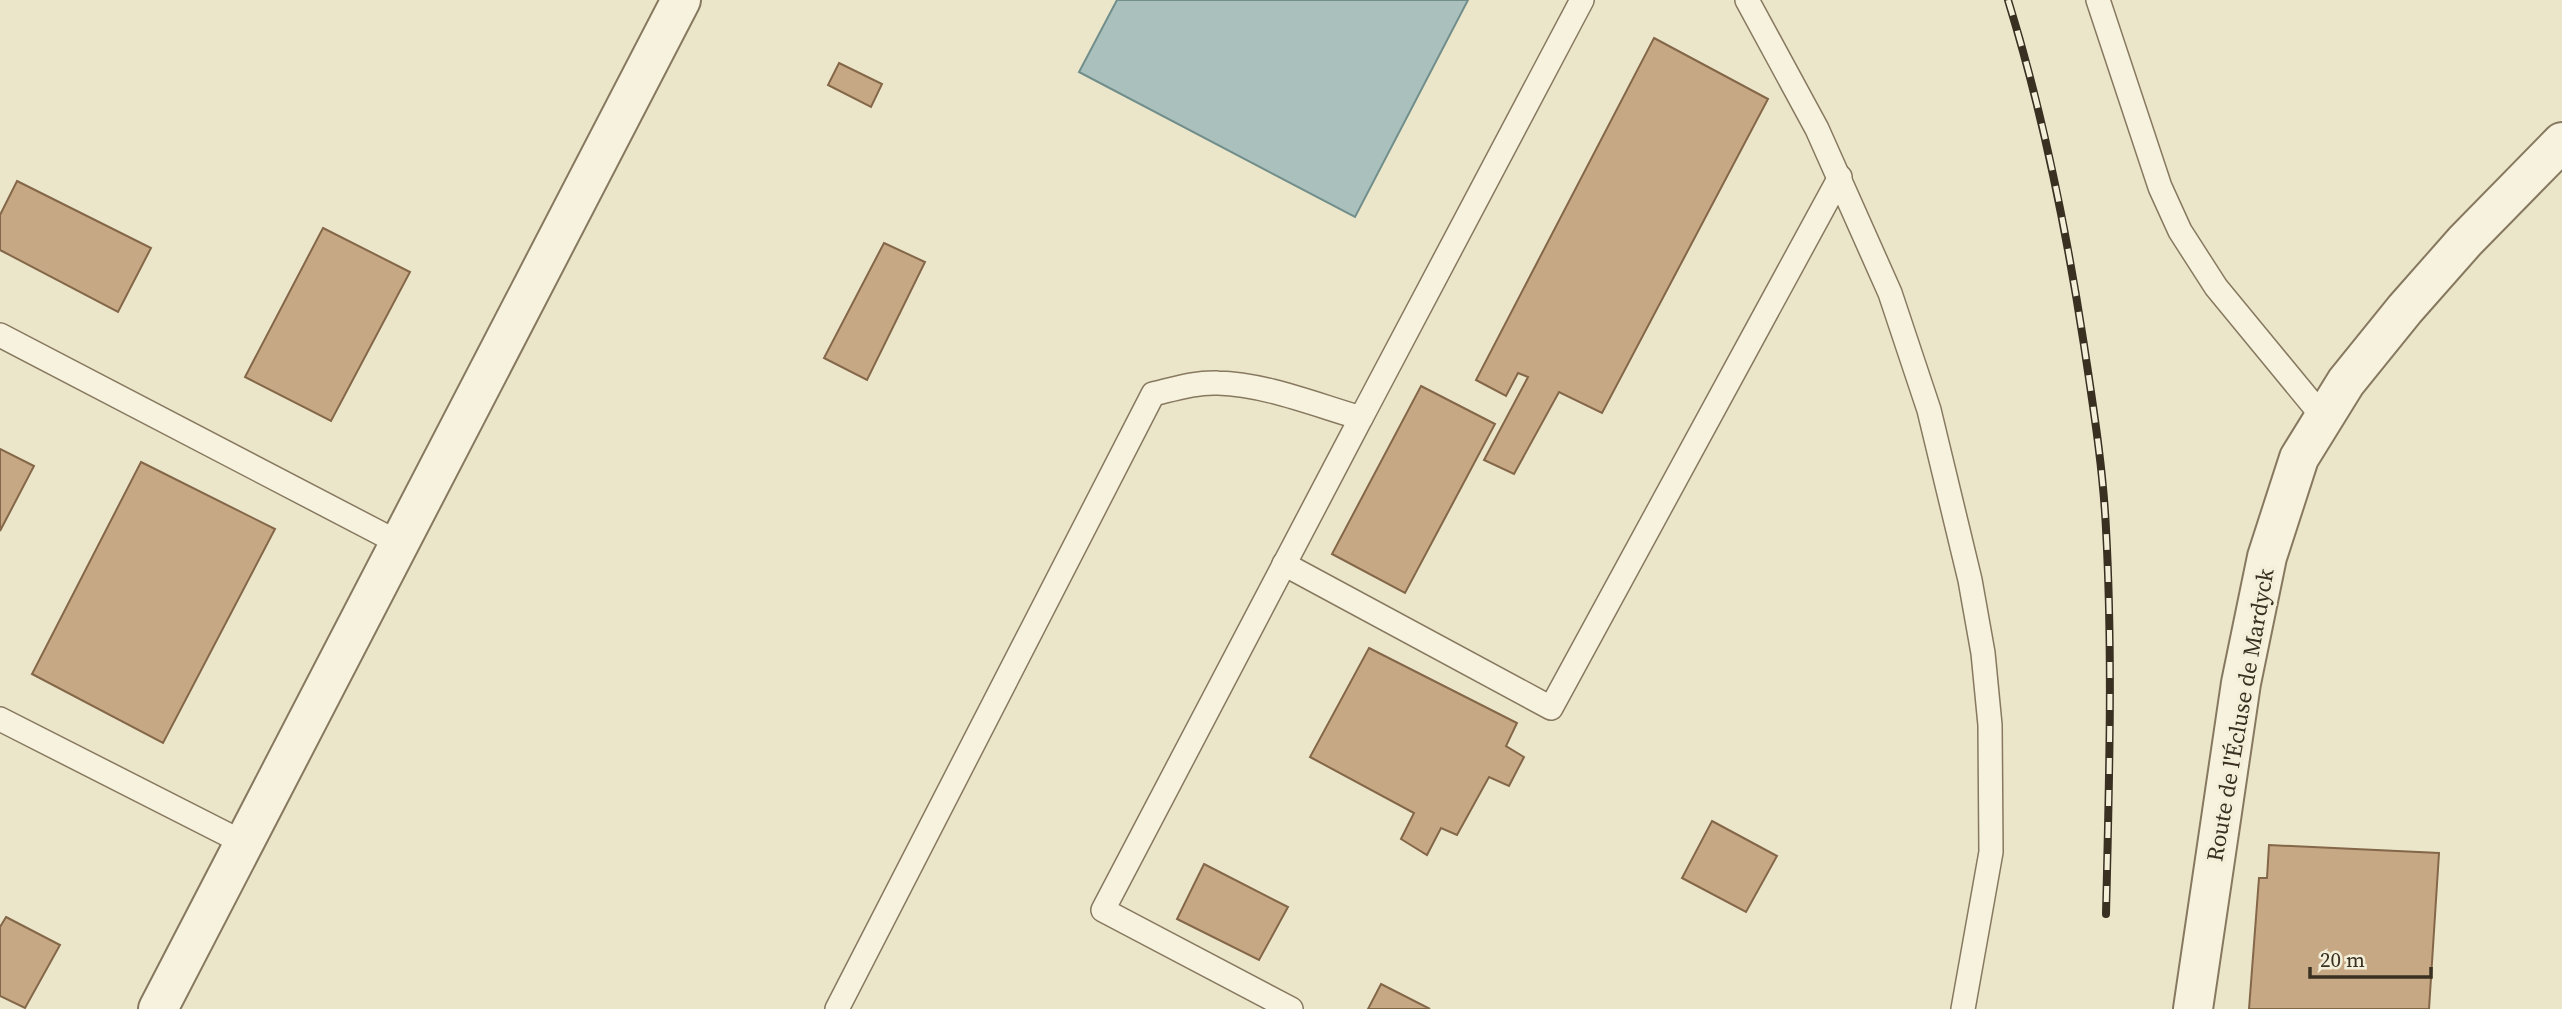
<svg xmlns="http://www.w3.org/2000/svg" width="2562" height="1009" viewBox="0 0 2562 1009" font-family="'Source Serif 4',serif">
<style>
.water{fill:#aac0bd;stroke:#718e8b;stroke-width:2}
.building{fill:#c6a884;stroke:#846748;stroke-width:2}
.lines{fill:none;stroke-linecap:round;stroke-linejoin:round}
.lane-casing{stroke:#877960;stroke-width:26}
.street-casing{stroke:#877960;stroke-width:42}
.lane{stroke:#f6f2dd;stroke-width:23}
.street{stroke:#f6f2dd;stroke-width:38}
.rail-casing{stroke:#393022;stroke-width:8}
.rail{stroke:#f3efd9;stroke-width:5;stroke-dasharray:16;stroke-linecap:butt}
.labels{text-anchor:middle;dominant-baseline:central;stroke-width:7;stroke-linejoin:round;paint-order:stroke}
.street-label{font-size:23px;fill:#393022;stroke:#f3efd9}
</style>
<rect width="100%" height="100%" fill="#ebe6ca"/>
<polygon class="water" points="1117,0 1468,0 1355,217 1079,72"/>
<g class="building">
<polygon points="1654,38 1768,99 1602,413 1559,392 1514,474 1484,460 1528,377 1518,373 1506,396 1476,380"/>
<polygon points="839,63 882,84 871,107 828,85"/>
<polygon points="17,181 151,248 118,312 0,250 0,215"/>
<polygon points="323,228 410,272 331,421 245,377"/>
<polygon points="884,243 925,262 867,380 824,358"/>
<polygon points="1421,386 1495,424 1405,593 1332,554"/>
<polygon points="0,449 34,466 0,531"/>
<polygon points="141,462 275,529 163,743 32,674"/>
<polygon points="1369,648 1517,723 1506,746 1524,757 1509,786 1489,777 1457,835 1441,828 1427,855 1401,839 1414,813 1310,757"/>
<polygon points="1712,821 1777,856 1746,912 1682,878"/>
<polygon points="2269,845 2439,853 2429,1009 2249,1009 2259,878 2267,878"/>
<polygon points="1204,864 1288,907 1259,960 1177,919"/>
<polygon points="6,917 60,945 25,1008 0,996 0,927"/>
<polygon points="1381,984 1430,1009 1368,1009"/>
</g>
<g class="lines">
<defs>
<g id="lane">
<polyline points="1747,0 1817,129 1890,293 1929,410 1970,580 1983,653 1990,725 1991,852 1963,1009"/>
<polyline points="2098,0 2160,187 2180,231 2216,287 2323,417"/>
<polyline points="0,335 399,543"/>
<polyline points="1284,564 1551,708 1840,177"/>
<polyline points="0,719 244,843"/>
<path d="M837 1009 1153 394C1174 389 1196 382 1218 383 1264 384 1316 405 1361 418L1582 0"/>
<polyline points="1291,1009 1103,910 1361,418"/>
</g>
<g id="street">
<polyline points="158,1009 681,0"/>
<polyline points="2193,1009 2241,683 2267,557 2299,458 2346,382 2405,309 2465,241 2562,142"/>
</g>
</defs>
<use href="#lane" class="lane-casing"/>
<use href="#street" class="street-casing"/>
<use href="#lane" class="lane"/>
<use href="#street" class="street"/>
<defs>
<path id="rail" d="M2008 0C2043 113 2066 228 2084 345 2093 406 2103 467 2106 529 2113 657 2109 786 2106 914"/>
</defs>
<use href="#rail" class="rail-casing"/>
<use href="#rail" class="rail"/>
</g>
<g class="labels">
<g class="street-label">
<text transform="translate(2240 715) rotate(-80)">Route de l'Écluse de Mardyck</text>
</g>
</g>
<path d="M2310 967v10h121v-10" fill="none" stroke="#393022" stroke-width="3.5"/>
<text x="2320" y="967" font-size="21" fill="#393022" stroke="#f3efd9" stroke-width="5" paint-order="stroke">20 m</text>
</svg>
